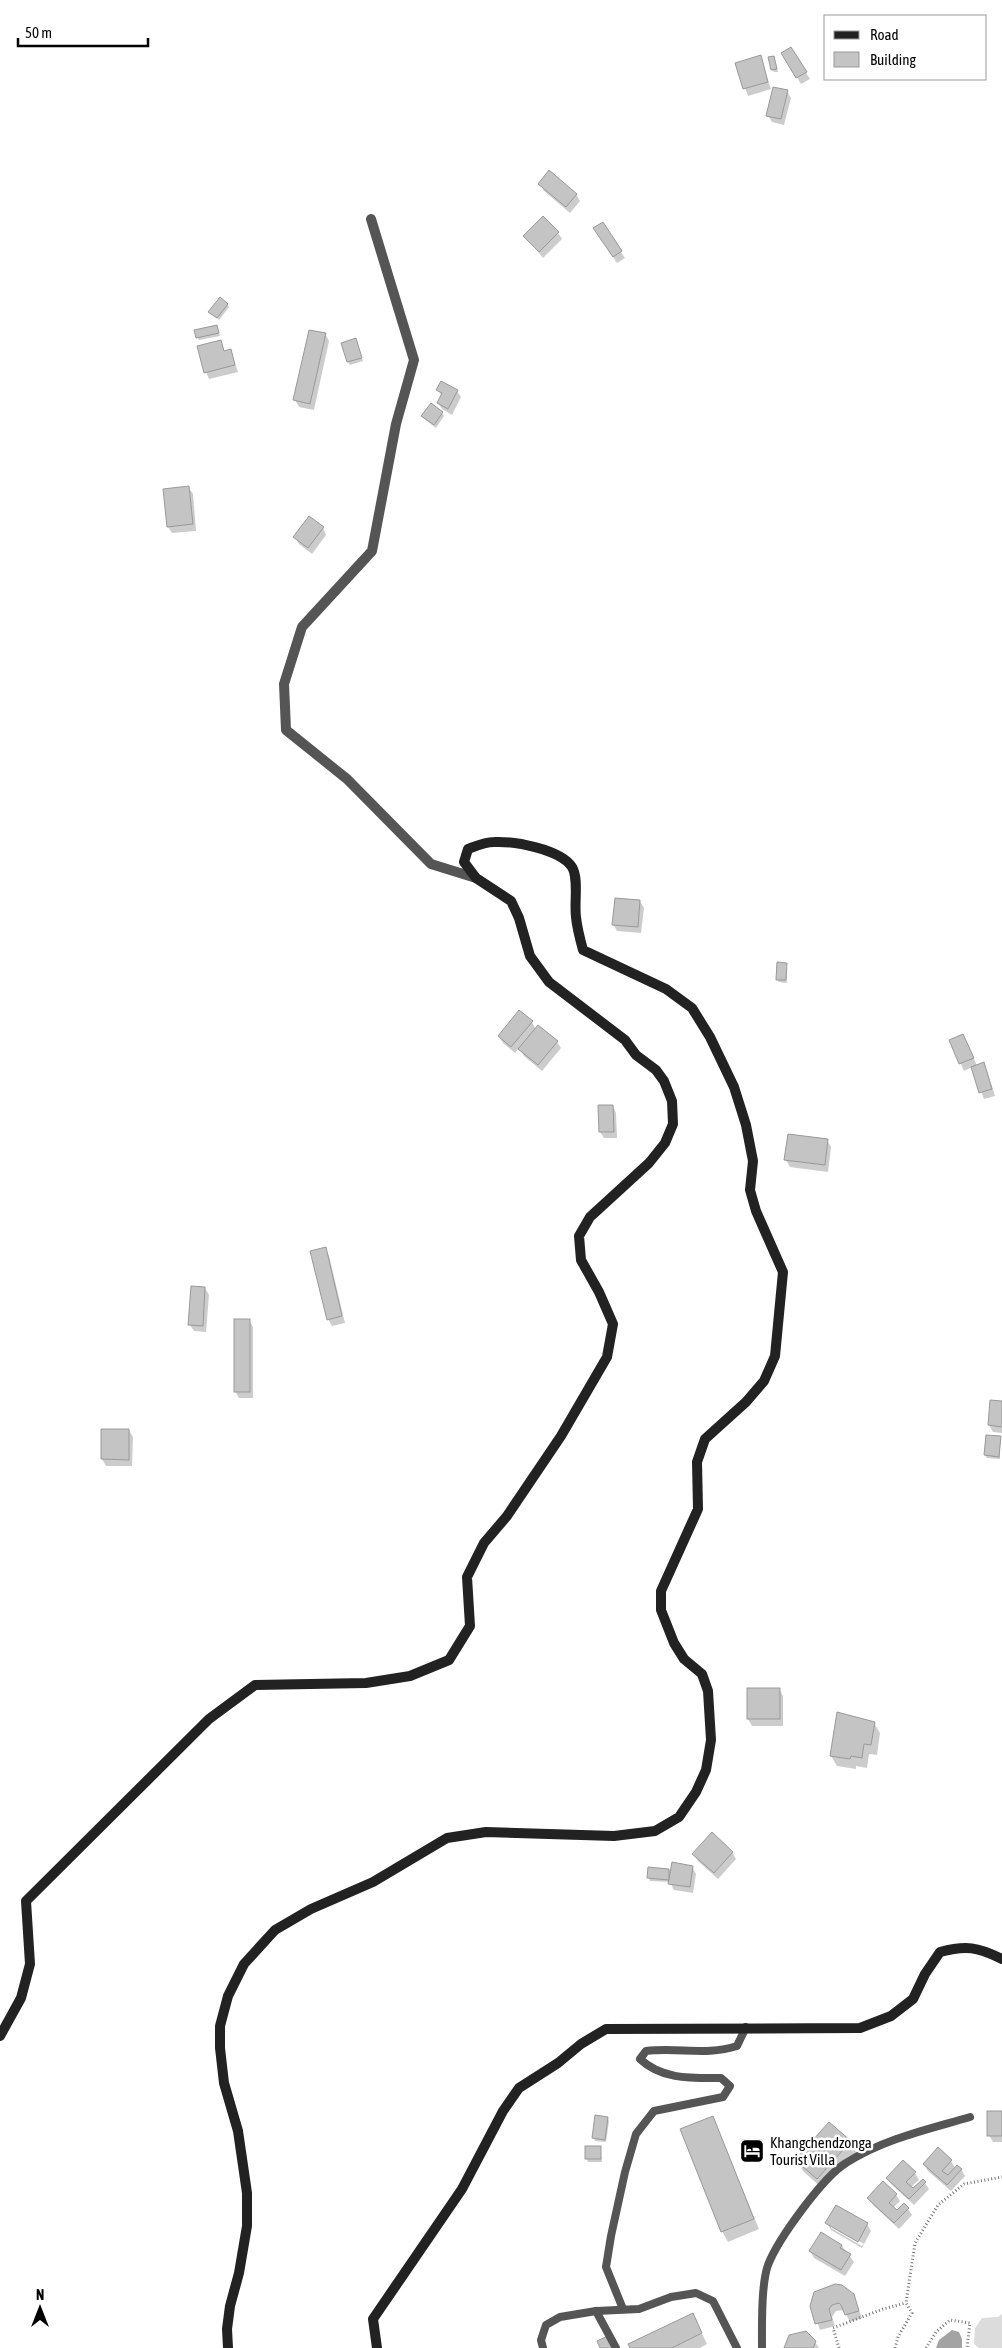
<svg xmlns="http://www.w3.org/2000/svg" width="1002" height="2348" viewBox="0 0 1002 2348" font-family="'Asap Condensed',sans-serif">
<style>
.green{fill:#dcdcdc}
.water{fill:#a3a3a3}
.shadow{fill:#0003;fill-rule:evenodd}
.building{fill:#c4c4c4;stroke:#999}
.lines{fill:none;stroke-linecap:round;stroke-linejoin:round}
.path{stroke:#777;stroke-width:3;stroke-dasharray:1 2.5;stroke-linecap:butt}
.lane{stroke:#555;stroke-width:8}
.street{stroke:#555;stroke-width:10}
.secondary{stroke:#222;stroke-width:10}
.labels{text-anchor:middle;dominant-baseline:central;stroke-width:5;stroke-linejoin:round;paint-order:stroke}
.poi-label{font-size:15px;fill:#000;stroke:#fff;text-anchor:start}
</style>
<rect width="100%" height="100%" fill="#fff"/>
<polygon class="green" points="1002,2314 1002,2348 979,2348 974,2344 975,2328 982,2318 998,2317"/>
<polygon class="water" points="952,2330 959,2332 962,2339 962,2348 936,2348 939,2340"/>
<g class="shadow">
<polygon points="791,49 810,79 801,84 783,53"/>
<polygon points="760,57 771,89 748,96 737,64"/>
<polygon points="774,57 778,72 774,72 772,70"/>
<polygon points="787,91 791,98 784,125 772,122 768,115"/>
<polygon points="540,184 576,194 580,201 570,213 544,191"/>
<polygon points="558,233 562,239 543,258 525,236"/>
<polygon points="599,235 621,252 625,258 617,263"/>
<polygon points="227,304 229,307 219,320 210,312"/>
<polygon points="217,326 220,336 199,340 197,337"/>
<polygon points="325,334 329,341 314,410 299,407 295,400"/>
<polygon points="220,341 225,352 231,351 238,372 209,379 206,372"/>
<polygon points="357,343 363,361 350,365 348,362"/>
<polygon points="438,390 457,391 461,397 452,415 442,409 438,403 442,396"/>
<polygon points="442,413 444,416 436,428 422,417"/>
<polygon points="189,488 193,494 196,531 172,533 168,527"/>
<polygon points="323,528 326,535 312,554 299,544 295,537"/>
<polygon points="640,901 644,908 641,933 617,931 613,924"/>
<polygon points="786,964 787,983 779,982 777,979"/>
<polygon points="532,1022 536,1030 557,1042 561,1048 542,1071 524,1056 519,1048 515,1053 503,1043 499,1037"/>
<polygon points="951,1041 967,1042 977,1066 983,1064 987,1071 995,1096 984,1099 972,1067 964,1071"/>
<polygon points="613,1106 616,1113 617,1138 604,1138 600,1132"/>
<polygon points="827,1140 831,1147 828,1172 790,1167 786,1160"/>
<polygon points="325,1249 329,1256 345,1323 332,1326 328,1319"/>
<polygon points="205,1288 209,1295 206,1332 194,1331 190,1325"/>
<polygon points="249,1320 253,1327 253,1398 239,1398 235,1391"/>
<polygon points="1002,1403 1002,1433 993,1432 989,1425"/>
<polygon points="129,1430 133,1437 132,1466 106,1466 102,1459"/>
<polygon points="1000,1437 1000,1459 987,1458 985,1455"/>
<polygon points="779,1689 783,1696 783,1726 752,1726 748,1719"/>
<polygon points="838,1714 874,1723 880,1733 877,1755 869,1754 867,1768 856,1766 856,1769 837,1766 831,1756"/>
<polygon points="732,1852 736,1859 718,1879 698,1861 694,1854"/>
<polygon points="692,1867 696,1874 693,1893 674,1890 670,1882 650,1881 649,1878 649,1869 669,1870 671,1874"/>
<polygon points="1002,2113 1002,2142 993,2142 989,2135"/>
<polygon points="607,2118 609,2121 606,2142 595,2141 594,2138"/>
<polygon points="713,2118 759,2229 728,2242 722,2231"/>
<polygon points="850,2142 856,2152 823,2189 803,2171 797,2160"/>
<polygon points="600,2148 602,2162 588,2162 587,2159"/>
<polygon points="951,2161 956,2169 961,2169 965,2176 951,2191 928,2171 924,2164"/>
<polygon points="915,2173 919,2180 911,2187 913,2189 925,2183 929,2189 914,2205 891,2184 888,2178"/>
<polygon points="896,2195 900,2201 893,2208 897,2212 908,2209 912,2215 899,2229 873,2205 869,2198"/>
<path d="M836 2207 867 2224 871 2231 862 2248 831 2230 827 2223ZM831 2225 864 2244 862 2246 831 2228Z"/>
<polygon points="842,2246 854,2262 845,2276 814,2258 810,2251"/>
<polygon points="853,2295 862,2318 850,2322 844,2310 836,2311 832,2317 835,2326 820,2330 812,2306"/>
<polygon points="698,2325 707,2344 700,2348 632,2348"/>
<polygon points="815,2342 819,2348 785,2348"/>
</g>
<g class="building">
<polygon points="791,47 807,72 796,78 781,53"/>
<polygon points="761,55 768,82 743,89 735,63"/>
<polygon points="774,56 777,69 771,70 768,57"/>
<polygon points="773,87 788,90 781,119 766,116"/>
<polygon points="549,170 577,194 566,207 538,184"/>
<polygon points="543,216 559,232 539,252 523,236"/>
<polygon points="603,222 622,251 613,257 593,228"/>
<polygon points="220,297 228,304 217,318 208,312"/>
<polygon points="217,325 219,333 196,338 194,330"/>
<polygon points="309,330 326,333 310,404 293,400"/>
<polygon points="356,338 362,358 347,362 341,343"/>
<polygon points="221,340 224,351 231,349 235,365 204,373 197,346"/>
<polygon points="441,381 458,390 448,409 437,403 442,393 436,390"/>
<polygon points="431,403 443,412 434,425 421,416"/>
<polygon points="189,486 193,524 167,527 163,489"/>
<polygon points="309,516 324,527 308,548 293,537"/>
<polygon points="615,898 640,900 638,927 612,925"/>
<polygon points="777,962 787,963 786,980 776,980"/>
<polygon points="519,1010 533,1021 511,1047 498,1036"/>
<polygon points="538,1025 558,1041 538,1065 518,1049"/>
<polygon points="963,1034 974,1058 959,1064 949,1040"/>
<polygon points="984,1062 992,1089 979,1093 971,1067"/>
<polygon points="598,1105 613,1105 614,1132 599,1132"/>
<polygon points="788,1134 828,1139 825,1165 784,1160"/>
<polygon points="326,1247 342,1316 327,1320 310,1251"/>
<polygon points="191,1286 205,1287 203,1326 188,1325"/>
<rect x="234" y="1319" width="16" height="73"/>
<polygon points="990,1400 1002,1401 1002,1427 988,1425"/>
<polygon points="101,1429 129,1429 129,1460 101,1459"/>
<polygon points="986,1435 1001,1436 999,1457 984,1455"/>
<rect x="747" y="1688" width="33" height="31"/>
<polygon points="837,1712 875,1722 871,1745 864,1744 862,1758 851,1756 850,1759 830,1756"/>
<polygon points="712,1832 733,1852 714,1873 692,1854"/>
<polygon points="672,1862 693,1866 690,1887 668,1884"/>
<polygon points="648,1867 669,1869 669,1880 647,1878"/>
<rect x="987" y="2111" width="15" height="25"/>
<polygon points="595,2115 608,2117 605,2140 592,2138"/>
<polygon points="713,2116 754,2219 721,2232 680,2129"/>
<polygon points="829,2122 851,2141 817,2179 795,2160"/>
<rect x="585" y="2146" width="16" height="13"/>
<polygon points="938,2147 952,2160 942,2171 948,2175 957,2165 962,2169 947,2185 923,2164"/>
<polygon points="903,2160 916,2172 906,2182 913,2188 923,2179 926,2182 909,2199 886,2178"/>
<polygon points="883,2181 897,2194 889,2203 897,2210 904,2203 909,2208 894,2223 867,2198"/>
<polygon points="836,2205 868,2223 858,2242 825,2223"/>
<polygon points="821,2232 842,2245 840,2248 851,2254 841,2270 809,2251"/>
<polygon points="835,2284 842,2285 854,2294 859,2311 845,2315 841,2305 839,2303 832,2305 829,2309 832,2320 815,2324 810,2306 814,2292"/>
<polygon points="693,2313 702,2333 672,2348 630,2348 628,2344"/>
<polygon points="806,2331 816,2341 813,2348 784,2348 789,2335"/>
<polygon points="608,2336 614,2348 600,2348 597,2341"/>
</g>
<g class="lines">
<g class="path">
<polyline points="839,2348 833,2328 883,2309 906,2303"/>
<polyline points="895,2348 898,2337 912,2313 906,2303 915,2243 938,2205 964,2184 1002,2177"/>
<polyline points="926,2348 936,2332 950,2320 970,2323 967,2348"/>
</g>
<g class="lane">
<path d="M623 2309 606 2267 611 2236 625 2172 636 2134 654 2111 723 2097 730 2086 721 2078C693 2078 662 2080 640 2059L646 2051C677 2047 707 2056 737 2046L746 2027"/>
<polyline points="596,2311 616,2348"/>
<polyline points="543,2348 541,2340 546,2325 560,2317 596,2311 639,2309 671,2297 696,2293 713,2301 737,2348"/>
<path d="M762 2348C762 2326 761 2285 768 2265 778 2239 823 2177 846 2163 883 2139 929 2129 970 2117"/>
</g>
<polyline class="street" points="371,219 414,360 396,424 372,551 302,627 284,684 286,730 347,779 431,864 476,878"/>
<g class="secondary">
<path d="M0 2036 21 1998 30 1964 26 1901 209 1719 255 1685 366 1683 410 1676 449 1660 470 1626 467 1577 484 1543 507 1516 561 1436 607 1357 613 1324 599 1292 581 1260 579 1236 590 1217 649 1163 665 1143 673 1124 672 1101 664 1081 656 1070 636 1055 625 1040 549 982 530 956 519 918 511 901 476 878 464 862 468 849C476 846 485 842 494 842 514 841 560 849 572 867 579 878 574 903 576 917 577 928 580 939 583 950L666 989 692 1008 710 1037 734 1087 746 1125 753 1161 750 1190 756 1211 783 1272 775 1356 764 1381 746 1402 705 1439 697 1462 698 1509 661 1591V1610L674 1643 684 1659 702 1674 708 1691 711 1740 706 1770 696 1792 679 1817 655 1831 614 1836 486 1832 447 1838 373 1882 311 1909 275 1930 244 1964 228 1996 220 2026V2048L224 2083 238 2131 247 2193V2226L239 2273 230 2306 227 2329 228 2348"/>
<path d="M377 2348 373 2319 462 2189 503 2111 519 2088 558 2063 581 2044 606 2029 860 2028 891 2016 913 1999 925 1974 940 1952C966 1945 978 1947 1002 1959"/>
</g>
</g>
<defs>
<symbol id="hotel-square" viewBox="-11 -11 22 22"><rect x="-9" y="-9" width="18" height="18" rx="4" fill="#000" stroke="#fff"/><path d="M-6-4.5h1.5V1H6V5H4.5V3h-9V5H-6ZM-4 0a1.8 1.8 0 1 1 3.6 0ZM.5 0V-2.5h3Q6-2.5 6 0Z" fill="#fff"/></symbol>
</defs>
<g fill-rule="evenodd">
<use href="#hotel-square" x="738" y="2137" width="28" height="28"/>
</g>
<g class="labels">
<g class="poi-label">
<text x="770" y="2142">Khangchendzonga<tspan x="770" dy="17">Tourist Villa</tspan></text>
</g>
</g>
<rect x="824" y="15" width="162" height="65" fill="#ffffff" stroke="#999999"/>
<rect x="834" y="31" width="25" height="8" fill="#222222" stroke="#999999"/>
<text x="870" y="40" font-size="15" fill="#000000">Road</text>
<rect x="834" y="52" width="25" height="15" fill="#c4c4c4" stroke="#999999"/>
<text x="870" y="65" font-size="15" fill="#000000">Building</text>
<g transform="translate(40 2308)" stroke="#ffffff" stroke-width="4" paint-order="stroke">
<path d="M0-4L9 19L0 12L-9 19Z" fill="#000000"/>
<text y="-8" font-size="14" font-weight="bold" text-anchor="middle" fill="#000000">N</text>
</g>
<path d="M18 38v8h130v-8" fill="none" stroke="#000000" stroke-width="2.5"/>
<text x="25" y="38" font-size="15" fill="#000000" stroke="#ffffff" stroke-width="4" paint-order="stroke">50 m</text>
</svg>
